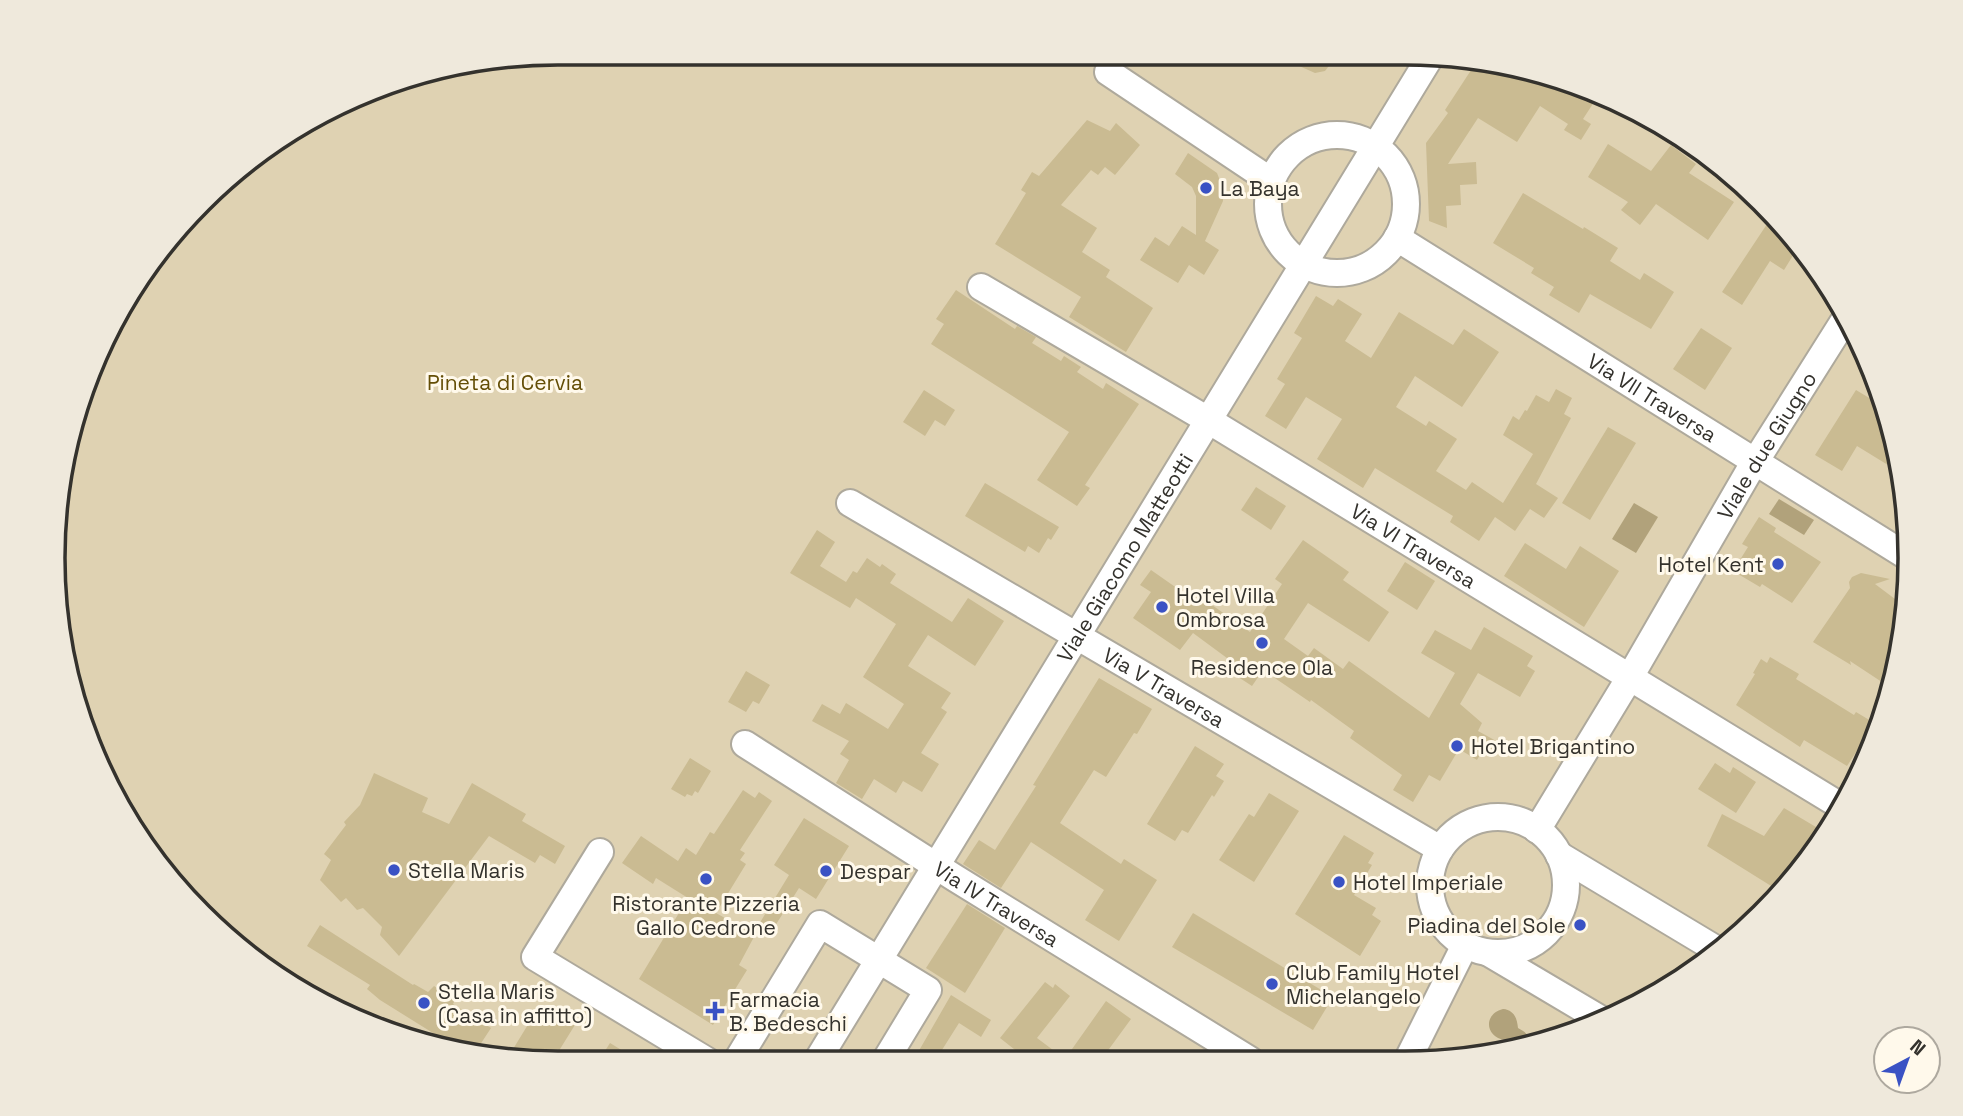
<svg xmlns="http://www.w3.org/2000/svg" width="1963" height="1116" viewBox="0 0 1963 1116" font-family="'Space Grotesk',sans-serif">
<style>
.green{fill:#dfd2b2}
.water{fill:#b1a27b}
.building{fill:#cabb92}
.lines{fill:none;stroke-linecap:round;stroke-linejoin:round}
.minor-casing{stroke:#aea99c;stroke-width:30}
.minor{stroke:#fff;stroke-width:26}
.poi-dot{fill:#3a52c4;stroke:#fff9eb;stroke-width:2.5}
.labels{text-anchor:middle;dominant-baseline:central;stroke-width:6;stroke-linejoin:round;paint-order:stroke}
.poi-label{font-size:21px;fill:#34322d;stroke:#fff9eb;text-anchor:start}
.park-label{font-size:21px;fill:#644e06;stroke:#fff9eb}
.street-label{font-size:21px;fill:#34322d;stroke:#fff9eb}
.rim{fill:none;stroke:#34322d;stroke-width:3.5}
</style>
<rect width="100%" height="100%" fill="#fff9eb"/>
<polygon class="green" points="558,53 1438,54 1567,79 1658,120 1739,178 1806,251 1859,335 1893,428 1909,525 1906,624 1884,721 1843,811 1763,915 1685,979 1568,1037 1471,1059 525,1062 427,1046 305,996 178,891 91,751 54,591 70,427 138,277 251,157 396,79"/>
<g class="water">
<polygon points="1779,499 1814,520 1804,535 1769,514"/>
<polygon points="1634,503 1658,517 1636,553 1612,539"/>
<path d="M1503 1009C1514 1010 1517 1018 1518 1028 1527 1033 1530 1035 1528 1046L1509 1050 1505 1040C1485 1037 1483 1014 1503 1009Z"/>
</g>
<g class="building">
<polygon points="1270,53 1339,53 1325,71 1315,73"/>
<polygon points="1477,61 1552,76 1567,85 1569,82 1596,99 1583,119 1591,124 1581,140 1564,130 1568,124 1540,106 1517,142 1478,118 1448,164 1476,162 1477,184 1460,185 1461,205 1446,206 1447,228 1429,221 1426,143 1448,113 1445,110"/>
<polygon points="1087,120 1110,131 1116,123 1140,145 1115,175 1105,167 1098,175 1091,170 1061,205 1097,228 1082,252 1110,270 1106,277 1153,308 1126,352 1069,317 1081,297 995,244 1026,193 1021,190 1032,172 1039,176"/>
<polygon points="1608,144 1651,171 1671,145 1696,164 1689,173 1734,202 1708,240 1656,204 1640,225 1621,210 1628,202 1588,177"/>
<polygon points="1188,153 1217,173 1222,186 1223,201 1205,241 1219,250 1204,275 1189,265 1178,283 1140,260 1155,237 1169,246 1182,226 1196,235 1196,196 1192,187 1175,174"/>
<polygon points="1523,193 1583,229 1584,227 1618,248 1610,261 1640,280 1644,273 1674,292 1651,329 1590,294 1579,313 1549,295 1554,287 1531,273 1534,268 1493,243"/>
<polygon points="1773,215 1800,244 1784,270 1770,261 1742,305 1722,292"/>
<polygon points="956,290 1015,329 1017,326 1036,337 1032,343 1061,361 1064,356 1081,367 1077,372 1103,389 1106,383 1139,404 1085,485 1090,488 1077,506 1037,480 1069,432 931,344 944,324 936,319"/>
<polygon points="1316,296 1333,306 1338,299 1362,314 1345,341 1371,358 1399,312 1453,345 1464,329 1499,352 1462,407 1415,376 1396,407 1426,426 1429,421 1457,439 1436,471 1466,490 1472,482 1503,503 1533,454 1503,435 1513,416 1519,420 1525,410 1527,411 1536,395 1549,402 1556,389 1572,398 1564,414 1571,418 1536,484 1558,498 1544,518 1530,509 1515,531 1495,517 1479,541 1450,522 1453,516 1375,468 1363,488 1317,459 1342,419 1306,397 1286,429 1265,416 1285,384 1277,379 1302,338 1294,333"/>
<polygon points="1701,328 1732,348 1705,390 1673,369"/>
<polygon points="924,390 955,410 945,426 935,420 925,436 903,422"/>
<polygon points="1856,390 1886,408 1893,428 1901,473 1857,446 1842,471 1815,455"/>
<polygon points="1608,427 1636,443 1590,520 1562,503"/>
<polygon points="985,483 1059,527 1051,540 1048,538 1039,553 1028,546 1025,552 965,516"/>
<polygon points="1256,487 1286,506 1271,530 1241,510"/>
<polygon points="1759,517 1776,528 1774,532 1821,562 1792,603 1762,584 1760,587 1733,571 1748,547 1742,544"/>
<polygon points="817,530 835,542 820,566 846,582 853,571 857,573 867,558 880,567 882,564 896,574 890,583 952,622 968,598 1004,621 975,666 928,635 908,666 951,693 941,708 947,712 921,753 939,764 922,792 903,781 896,793 874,779 862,799 836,783 849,760 840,754 849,741 812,721 822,704 840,714 846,703 888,729 904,704 863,677 896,624 856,598 850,608 790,573"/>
<polygon points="1303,540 1349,572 1343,580 1389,612 1369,642 1308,603 1284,639 1308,656 1314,648 1343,669 1349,661 1429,718 1455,673 1421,653 1435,630 1471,650 1484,627 1533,656 1527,666 1535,671 1520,697 1478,673 1460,704 1482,723 1478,731 1498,742 1489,757 1481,753 1477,760 1459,749 1440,781 1429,775 1413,802 1393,790 1402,775 1350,738 1354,731 1311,700 1310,702 1263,670 1252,686 1226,669 1231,661 1193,633 1180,650 1133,618 1151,592 1140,585 1151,570 1201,605 1205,600 1250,632 1282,584 1275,579"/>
<polygon points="1525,543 1566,569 1580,546 1619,571 1584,627 1504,576"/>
<polygon points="1405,562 1435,581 1417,610 1387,591"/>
<polygon points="1861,573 1890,579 1875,584 1907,608 1906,624 1891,688 1850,661 1851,665 1813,642 1850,588 1849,582 1852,577"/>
<polygon points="1770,657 1799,674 1796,679 1854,715 1856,712 1881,727 1873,745 1864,740 1847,766 1804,740 1800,747 1736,705 1755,674 1753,673 1761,659 1767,663"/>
<polygon points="746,671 770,685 759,704 753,701 746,712 728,702"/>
<polygon points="1099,678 1152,709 1137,734 1134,733 1106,777 1094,770 1060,823 1121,864 1124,859 1157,880 1119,941 1085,920 1104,890 1031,842 1001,888 963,864 979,840 995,850 1036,786 1033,785"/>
<polygon points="1195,746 1224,764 1216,776 1224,781 1214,797 1212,795 1188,833 1182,830 1175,841 1147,824"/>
<polygon points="690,758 711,771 698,793 695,791 692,796 687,794 685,797 671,789"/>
<polygon points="1715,763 1730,773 1733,767 1756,782 1736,813 1698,789"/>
<polygon points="374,773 428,798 422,812 449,824 472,783 526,814 522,821 565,846 555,864 540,855 535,863 489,836 399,956 380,935 382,927 363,908 357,910 346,898 341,902 320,880 331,860 324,854 346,825 344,822 360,805"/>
<polygon points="743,790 755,798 759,792 772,801 740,850 745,853 740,860 746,864 716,913 755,935 739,965 747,970 713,1025 639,979 688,898 656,878 653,884 622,863 641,836 678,861 686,848 696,855 710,832 714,834"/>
<polygon points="1269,793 1299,811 1254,882 1219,860 1249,814 1254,817"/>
<polygon points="1784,808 1826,833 1781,892 1707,846 1722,814 1764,836"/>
<polygon points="804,818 849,846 816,899 799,888 768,937 756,929 789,875 774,865"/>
<polygon points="1344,835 1374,853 1368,863 1372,865 1354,895 1376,908 1372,915 1381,921 1360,956 1295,914"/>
<polygon points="967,904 1005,928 965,993 926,968"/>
<polygon points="1193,913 1333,997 1313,1030 1172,947"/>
<polygon points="320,925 413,985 414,984 428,992 434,986 455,1000 453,1004 491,1028 474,1054 451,1040 449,1043 380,1000 367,989 370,985 307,946"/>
<polygon points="1045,982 1053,988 1055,984 1070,996 1037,1038 1065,1059 1106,1001 1131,1019 1101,1060 1029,1061 1000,1038"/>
<polygon points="951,995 991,1020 981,1037 959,1023 935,1061 913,1061"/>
<polygon points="540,1005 555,1015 560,1008 578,1020 552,1062 525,1062 507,1059"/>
<polygon points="610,1043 641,1062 598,1062"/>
</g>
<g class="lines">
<defs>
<g id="minor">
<polyline points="1108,72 1271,181"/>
<circle cx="1337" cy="204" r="69"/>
<path id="s1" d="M1397 238 1908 557"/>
<path id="s2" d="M981 287 1208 420 1844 808"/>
<path id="s3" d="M850 503 1440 849"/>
<path id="s4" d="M745 744 955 878 1250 1060"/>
<circle cx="1498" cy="885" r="68"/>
<path id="s5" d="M1537 830 1630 677 1748 473 1847 316"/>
<polyline points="600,852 535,957 709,1062"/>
<polyline points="1559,855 1719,951"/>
<polyline points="1489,953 1602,1020"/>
<polyline points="1408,1059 1465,945"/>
<path id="s6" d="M817 1061 1432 54"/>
<polyline points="736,1062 820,924 928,990 885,1061"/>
</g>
</defs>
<use href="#minor" class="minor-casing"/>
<use href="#minor" class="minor"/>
</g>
<g class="poi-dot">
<circle cx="1206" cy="188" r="7"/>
<circle cx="1778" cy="564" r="7"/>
<circle cx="1162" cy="607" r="7"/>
<circle cx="1262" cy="643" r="7"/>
<circle cx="1457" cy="746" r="7"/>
<circle cx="394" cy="870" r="7"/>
<circle cx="826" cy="871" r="7"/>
<circle cx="706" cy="879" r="7"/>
<circle cx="1339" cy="882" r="7"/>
<circle cx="1580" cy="925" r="7"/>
<circle cx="1272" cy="984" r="7"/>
<circle cx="424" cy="1003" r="7"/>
<path d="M711.5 1000.5h7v7h7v7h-7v7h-7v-7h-7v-7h7z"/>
</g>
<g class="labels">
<g class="poi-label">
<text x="1220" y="188">La Baya</text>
<text x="1764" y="564" text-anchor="end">Hotel Kent</text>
<text x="1176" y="595">Hotel Villa<tspan x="1176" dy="24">Ombrosa</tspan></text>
<text x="1262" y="667" text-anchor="middle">Residence Ola</text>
<text x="1471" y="746">Hotel Brigantino</text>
<text x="408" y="870">Stella Maris</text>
<text x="840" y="871">Despar</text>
<text x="1353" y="882">Hotel Imperiale</text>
<text x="706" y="903" text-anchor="middle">Ristorante Pizzeria<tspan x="706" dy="24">Gallo Cedrone</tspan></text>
<text x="1566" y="925" text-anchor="end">Piadina del Sole</text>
<text x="1286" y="972">Club Family Hotel<tspan x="1286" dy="24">Michelangelo</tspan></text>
<text x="438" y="991">Stella Maris<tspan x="438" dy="24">(Casa in affitto)</tspan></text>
<text x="729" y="999">Farmacia<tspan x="729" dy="24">B. Bedeschi</tspan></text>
</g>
<g class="park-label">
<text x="505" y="382">Pineta di Cervia</text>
</g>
<g class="street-label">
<text stroke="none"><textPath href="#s1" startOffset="301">Via VII Traversa</textPath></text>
<text stroke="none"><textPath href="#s5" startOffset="448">Viale due Giugno</textPath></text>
<text stroke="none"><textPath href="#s2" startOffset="504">Via VI Traversa</textPath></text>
<text stroke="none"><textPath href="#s6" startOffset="590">Viale Giacomo Matteotti</textPath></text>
<text stroke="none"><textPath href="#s3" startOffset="364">Via V Traversa</textPath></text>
<text stroke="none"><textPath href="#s4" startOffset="298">Via IV Traversa</textPath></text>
</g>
</g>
<path d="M0 0H1963V1116H0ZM558 65H1405A493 493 0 0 1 1898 558V558A493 493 0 0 1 1405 1051H558A493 493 0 0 1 65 558V558A493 493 0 0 1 558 65Z" fill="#efe9dc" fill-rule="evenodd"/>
<path class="rim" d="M558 65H1405A493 493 0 0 1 1898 558V558A493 493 0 0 1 1405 1051H558A493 493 0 0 1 65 558V558A493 493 0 0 1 558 65Z"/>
<g transform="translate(1907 1060) rotate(41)"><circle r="33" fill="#fff9eb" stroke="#aea99f" stroke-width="2"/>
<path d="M0-5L12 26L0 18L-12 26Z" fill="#3a52c4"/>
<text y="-10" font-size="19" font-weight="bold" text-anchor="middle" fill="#34322d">N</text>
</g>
</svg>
